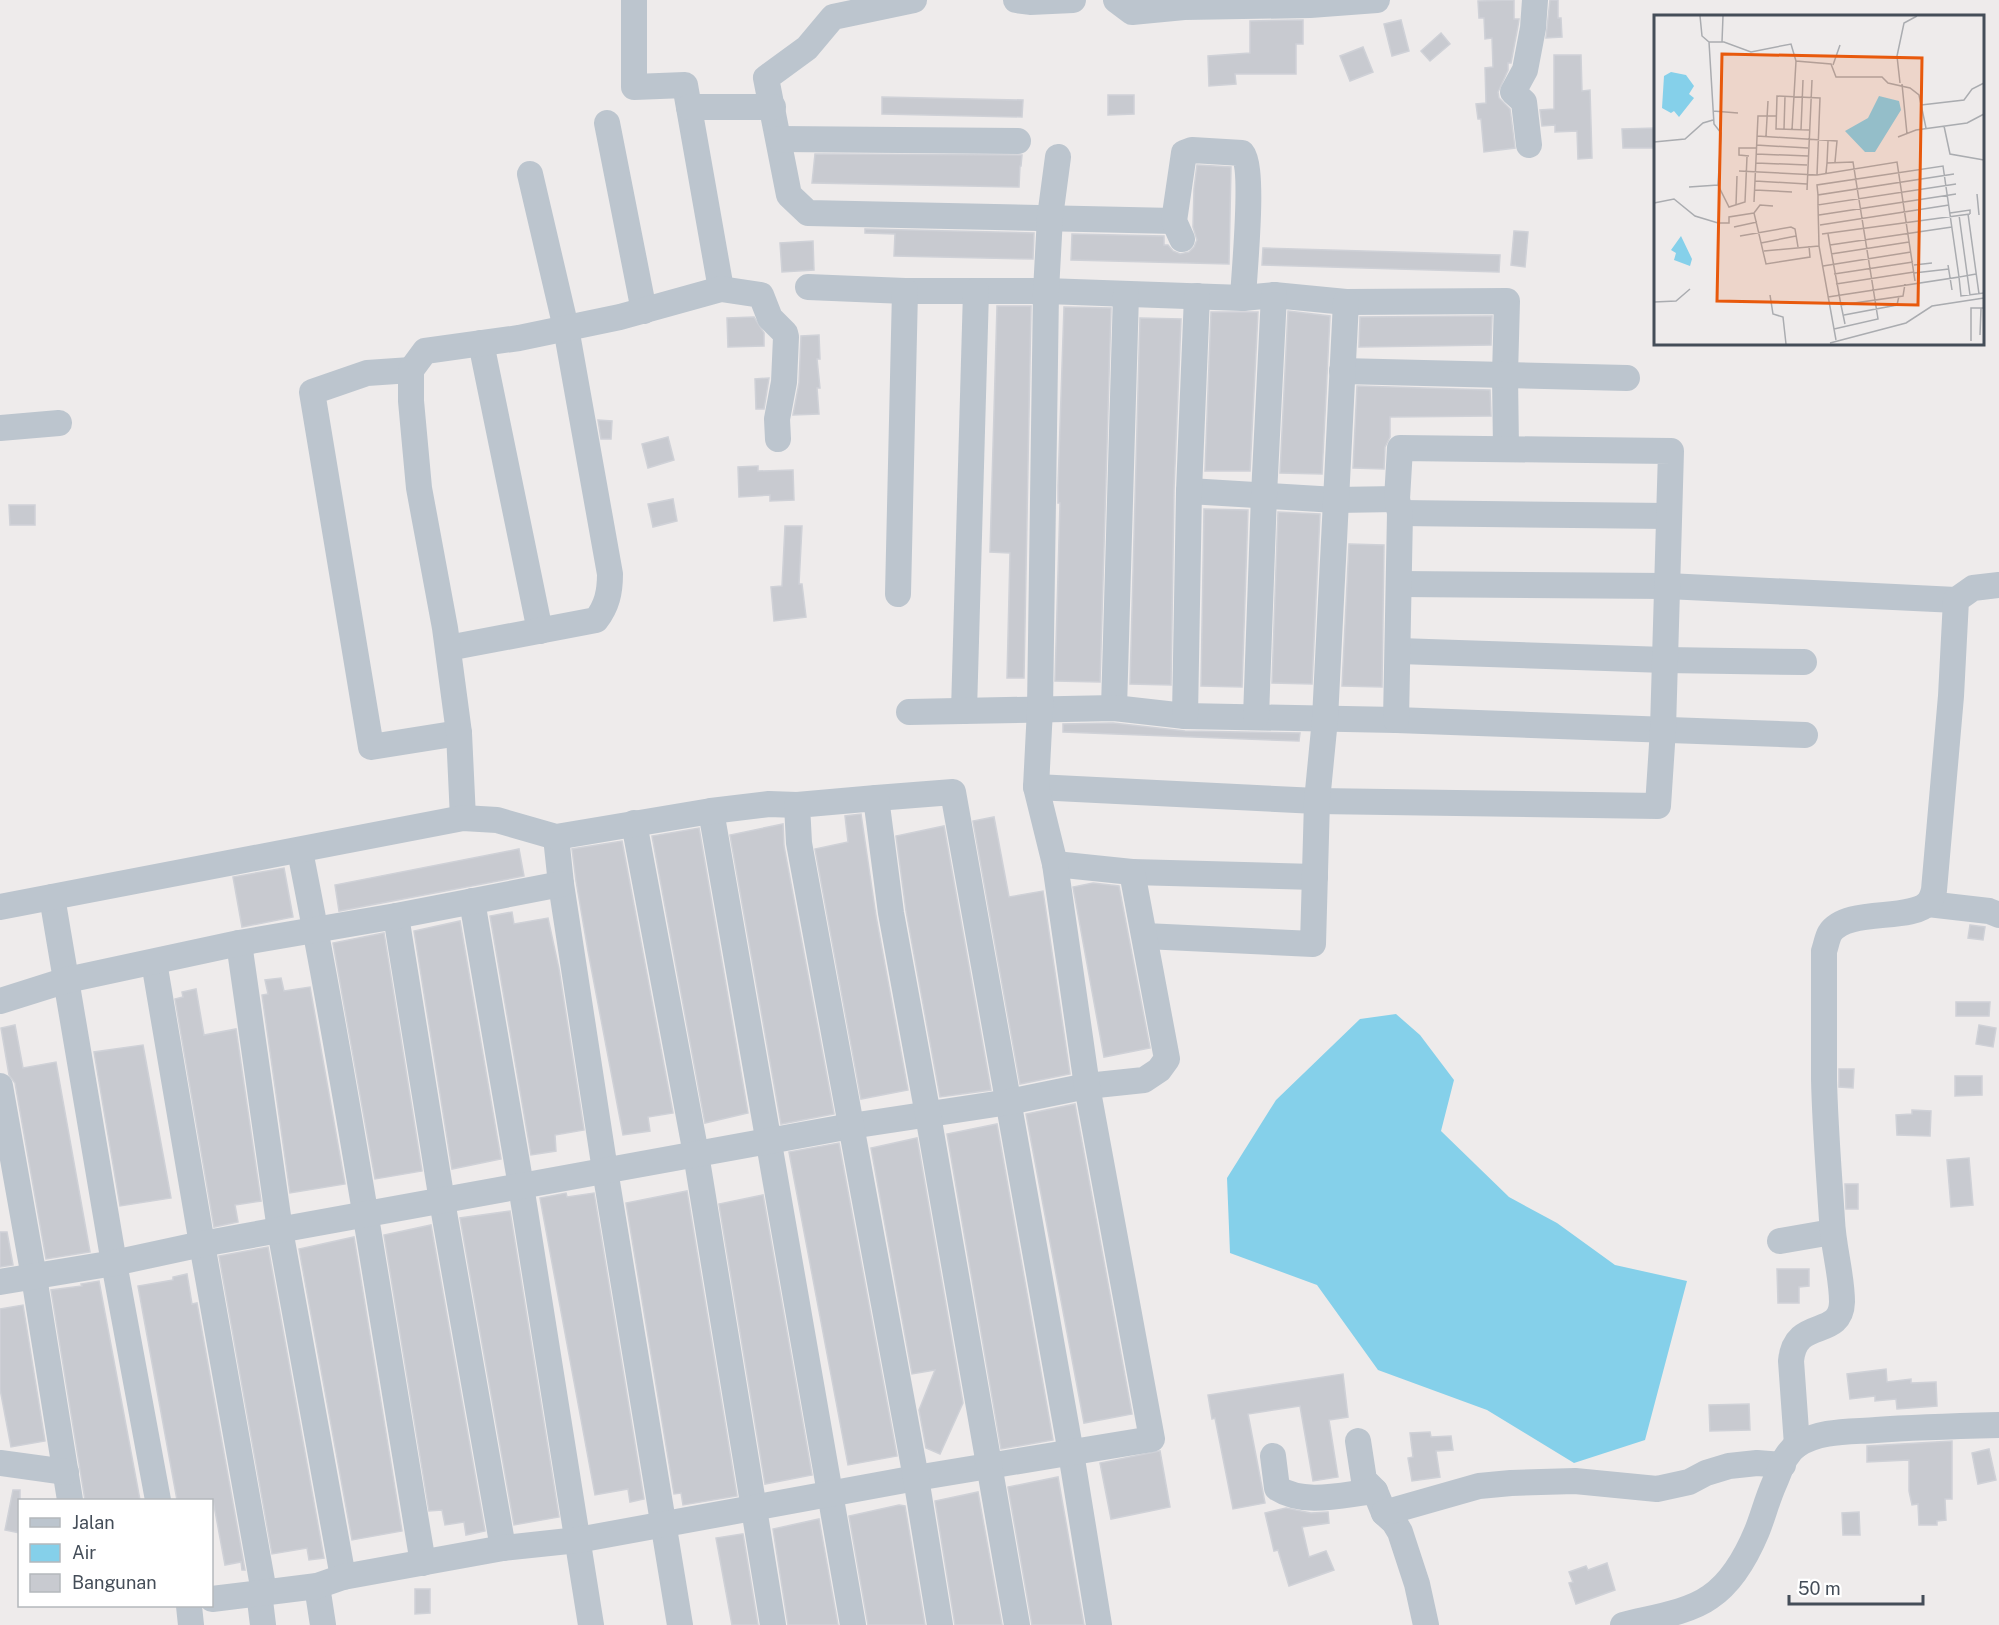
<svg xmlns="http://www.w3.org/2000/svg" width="1999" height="1625" viewBox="0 0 1999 1625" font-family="'Public Sans',sans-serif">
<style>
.water{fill:#85d0ea}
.building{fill:#c8cad0;stroke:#cfd1d7;stroke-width:1.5}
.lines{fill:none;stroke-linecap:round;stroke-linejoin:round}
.minor{stroke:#bcc5ce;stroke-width:26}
.inset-road{fill:none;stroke:#aaacb0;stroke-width:1.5}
.view{fill:#e8590c;fill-opacity:0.15;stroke:#e8590c;stroke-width:3}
.inset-edge{fill:none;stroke:#444d58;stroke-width:3}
</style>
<rect width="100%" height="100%" fill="#eeebeb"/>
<polygon class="water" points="1396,1014 1420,1035 1454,1080 1441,1131 1509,1197 1557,1223 1615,1265 1687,1281 1645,1440 1574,1463 1487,1410 1378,1370 1317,1285 1230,1253 1227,1178 1276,1100 1360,1019"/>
<g class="building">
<polygon points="1514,0 1514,19 1519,19 1518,26 1511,63 1508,63 1508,70 1498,92 1499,98 1510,109 1515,148 1484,152 1481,119 1478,119 1476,104 1486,103 1485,68 1493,67 1492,38 1485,39 1484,18 1479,18 1478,1"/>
<polygon points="1550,0 1558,0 1558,18 1561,18 1562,37 1546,38"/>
<polygon points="1303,20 1303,44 1296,44 1296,74 1235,74 1236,84 1209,86 1208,56 1250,53 1250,21"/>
<polygon points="1401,20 1409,51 1392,56 1384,24"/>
<polygon points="1441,33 1450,44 1430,61 1421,51"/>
<polygon points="1363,47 1373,72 1350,81 1340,56"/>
<polygon points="1554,55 1581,55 1582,91 1590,90 1592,158 1578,159 1577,131 1555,132 1555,125 1542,126 1540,110 1554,109"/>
<polygon points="1108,95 1134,95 1134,114 1108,115"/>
<polygon points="882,97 1023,100 1022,117 882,114"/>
<polygon points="1656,128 1656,148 1623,148 1622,129"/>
<polygon points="815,154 1022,155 1021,166 1020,166 1019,187 812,183"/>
<polygon points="1197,165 1231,167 1229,264 1071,260 1072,234 1164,236 1164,245 1168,245 1173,251 1180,254 1189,252 1194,247 1197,240 1193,227 1194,189"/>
<polygon points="865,229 1034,233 1033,259 894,256 895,234 865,233"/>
<polygon points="1514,231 1528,232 1525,267 1511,265"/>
<polygon points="813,241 814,270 782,272 780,243"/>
<polygon points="1263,248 1500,255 1499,272 1262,265"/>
<polygon points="997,306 1031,306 1024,678 1007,678 1010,553 990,552"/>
<polygon points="1064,307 1111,308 1100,682 1055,681 1060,503 1058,503 1058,486"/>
<polygon points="1288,311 1330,316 1322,474 1280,473"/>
<polygon points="1211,312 1258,312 1250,471 1205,471"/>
<polygon points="1492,316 1491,345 1359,347 1360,317"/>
<polygon points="754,317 764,333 764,346 728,347 727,318"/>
<polygon points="1140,318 1181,319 1174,490 1171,685 1130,684"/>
<polygon points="819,335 820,359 817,359 820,388 817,388 819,414 793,415 799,383 801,336"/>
<polygon points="769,378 764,409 756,409 755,379"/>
<polygon points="1357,386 1490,390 1491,416 1390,417 1390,437 1385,447 1384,469 1353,468"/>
<polygon points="598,420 612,421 611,439 601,439"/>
<polygon points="668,437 674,460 648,468 642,444"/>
<polygon points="758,466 758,471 793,470 794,500 770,501 770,495 739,497 738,467"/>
<polygon points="673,499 677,521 653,527 648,504"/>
<polygon points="9,505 35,505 35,525 10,525"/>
<polygon points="1204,509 1248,510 1242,687 1201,686"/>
<polygon points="1278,512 1320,514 1312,684 1272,683"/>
<polygon points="785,526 802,526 799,584 802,584 806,617 774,621 771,587 782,586"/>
<polygon points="1349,544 1384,545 1382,687 1342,686"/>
<polygon points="1113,723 1185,731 1300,733 1299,741 1063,732 1063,724"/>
<polygon points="861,814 876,916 908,1090 861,1099 815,849 848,842 845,816"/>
<polygon points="994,817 1009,897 1043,891 1070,1074 1020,1084 973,821"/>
<polygon points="783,824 784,846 834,1114 781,1124 730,835"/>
<polygon points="944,826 991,1090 940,1097 906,911 896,836"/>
<polygon points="699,828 748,1113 705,1123 652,836"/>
<polygon points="622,841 673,1113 648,1117 650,1131 623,1135 588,951 576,881 572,849"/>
<polygon points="519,849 524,876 339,911 335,885"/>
<polygon points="284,868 293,917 242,927 233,877"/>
<polygon points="1093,883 1119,886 1150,1048 1104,1057 1073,887"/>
<polygon points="512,912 514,924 548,918 559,969 584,1130 555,1135 556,1151 531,1155 490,916"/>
<polygon points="460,921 501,1159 452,1169 414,931"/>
<polygon points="1970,925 1985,927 1983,940 1968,938"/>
<polygon points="384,933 422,1171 375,1179 333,943"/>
<polygon points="281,978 284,991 310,987 345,1184 290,1193 262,995 268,994 265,980"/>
<polygon points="196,989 204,1035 236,1029 261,1201 235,1205 238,1222 214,1227 175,999 183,997 182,992"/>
<polygon points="1956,1002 1990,1002 1989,1016 1956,1016"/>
<polygon points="15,1025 23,1068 56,1062 90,1252 46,1259 15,1083 9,1075 1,1028"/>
<polygon points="1979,1025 1996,1028 1993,1047 1976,1044"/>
<polygon points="143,1045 171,1198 120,1206 94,1052"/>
<polygon points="1839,1069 1854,1069 1853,1088 1839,1087"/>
<polygon points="1955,1076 1982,1076 1982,1095 1955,1096"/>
<polygon points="1075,1104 1132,1414 1084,1423 1026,1114"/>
<polygon points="1912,1110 1931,1111 1930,1136 1897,1135 1896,1115 1912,1114"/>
<polygon points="997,1124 1053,1440 1001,1449 947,1134"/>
<polygon points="917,1138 963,1403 940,1454 926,1448 919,1410 935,1370 912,1374 871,1148"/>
<polygon points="839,1143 897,1456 848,1465 789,1152"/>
<polygon points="1969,1158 1973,1205 1951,1207 1947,1160"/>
<polygon points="1845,1184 1858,1184 1858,1209 1846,1209"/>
<polygon points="687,1191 737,1496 683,1505 681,1493 674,1494 626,1203"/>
<polygon points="566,1193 567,1197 594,1193 644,1499 630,1502 628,1489 595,1495 540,1198"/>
<polygon points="763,1195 812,1475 765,1484 719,1204"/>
<polygon points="510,1211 559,1517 514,1525 460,1218"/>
<polygon points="431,1225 485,1531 466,1535 464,1522 445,1525 442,1510 429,1511 384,1235"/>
<polygon points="0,1232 7,1232 13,1265 0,1267"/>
<polygon points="354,1237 402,1531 352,1540 299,1249"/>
<polygon points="268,1247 324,1558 309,1560 307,1548 272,1554 219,1256"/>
<polygon points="1777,1269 1809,1269 1809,1286 1799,1287 1799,1303 1778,1303"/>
<polygon points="187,1274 192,1304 197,1303 245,1570 242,1570 241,1562 225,1565 213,1500 177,1500 138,1286 173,1280 173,1277"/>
<polygon points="99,1281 140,1500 85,1500 51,1290 82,1286 81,1284"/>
<polygon points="23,1305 45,1441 11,1447 0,1389 0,1309"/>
<polygon points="1886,1369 1887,1382 1911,1379 1911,1383 1936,1382 1937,1406 1897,1409 1896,1399 1875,1401 1875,1396 1850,1399 1847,1374"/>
<polygon points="1343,1374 1348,1417 1329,1420 1338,1477 1313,1481 1300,1406 1248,1414 1265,1503 1233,1509 1215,1418 1212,1419 1208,1395"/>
<polygon points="1749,1404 1750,1430 1710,1431 1709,1405"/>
<polygon points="1430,1432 1431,1437 1451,1436 1453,1450 1436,1451 1440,1477 1412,1481 1408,1458 1413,1457 1410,1433"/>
<polygon points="1952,1441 1952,1499 1945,1499 1946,1520 1937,1521 1937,1525 1919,1525 1918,1504 1912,1505 1909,1491 1909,1460 1867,1462 1867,1446"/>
<polygon points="1989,1449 1996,1480 1978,1484 1972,1453"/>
<polygon points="1160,1451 1170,1507 1111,1519 1100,1463"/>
<polygon points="1058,1477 1084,1625 1032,1625 1008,1487"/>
<polygon points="13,1490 20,1490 20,1533 5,1530"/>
<polygon points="978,1492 1002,1625 955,1625 935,1501"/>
<polygon points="899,1505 905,1506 925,1625 868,1625 849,1516"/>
<polygon points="1286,1508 1311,1513 1328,1512 1329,1523 1302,1527 1309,1557 1326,1551 1334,1570 1289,1586 1278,1550 1274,1551 1265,1513"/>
<polygon points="1859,1512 1860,1535 1843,1535 1842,1513"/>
<polygon points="819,1519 838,1625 788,1625 773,1529"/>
<polygon points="742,1534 743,1534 758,1625 732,1625 716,1538"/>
<polygon points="1607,1563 1615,1590 1576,1604 1569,1583 1573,1582 1569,1572 1586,1566 1588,1570"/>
<polygon points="415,1589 430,1589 430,1613 415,1614"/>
</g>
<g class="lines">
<g class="minor">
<polyline points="634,0 634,87 685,85 721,289"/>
<polyline points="914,0 833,17 807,48 766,78 789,195 808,213 1174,221"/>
<polyline points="1016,0 1030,2 1073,0"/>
<polyline points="1116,0 1132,12 1184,7 1310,5 1377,0"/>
<polyline points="689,107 773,107"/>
<polyline points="607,123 644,311"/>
<polyline points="780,139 1018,141"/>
<polyline points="1529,145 1524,102 1513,92 1525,70 1533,28 1535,0"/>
<path d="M1182 239 1174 221 1184 153 1192 150 1242 153C1255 168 1244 273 1243 298"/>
<polyline points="808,287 905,291 1046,291 1243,298 1274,295 1346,302 1507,301 1505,375 1506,449"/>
<polyline points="481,343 540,631"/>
<polyline points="411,370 367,373 312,392 371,747 459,733"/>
<polyline points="1342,371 1627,378"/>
<polyline points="0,428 59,423"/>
<polyline points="1189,491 1336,500 1397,499"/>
<polyline points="1400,513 1669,516"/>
<polyline points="1400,584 1667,586 1956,600"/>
<polyline points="898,594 905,291"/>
<path d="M448 648 596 620C607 606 610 592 610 574L566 328 530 174"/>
<polyline points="1399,651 1665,660 1804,662"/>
<polyline points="1114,708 1126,294"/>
<polyline points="964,711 976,291"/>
<polyline points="909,712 1114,708 1185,716 1396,720 1805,735"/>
<polyline points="1185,716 1189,491 1197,296"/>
<polyline points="1256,717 1264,495 1274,295"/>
<polyline points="1036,787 1317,801 1658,806 1663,729 1671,451 1400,448 1397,499 1400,513 1396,720"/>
<polyline points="876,798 953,792 1071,1453 1099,1625"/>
<polyline points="711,811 853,1625"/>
<polyline points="463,818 459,733 445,628 419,488 411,401 411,370 425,351 519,338 620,317 721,289 761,295 770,318 785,333 786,337 784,382 777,419 778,439"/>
<polyline points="634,823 696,1154 773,1625"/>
<polyline points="556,837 561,884 605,1170 680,1625"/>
<path d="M300 851C347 1087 383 1325 423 1563"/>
<polyline points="1132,872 1315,877"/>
<polyline points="52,897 114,1263 158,1500"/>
<polyline points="472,901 521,1186 591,1625"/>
<polyline points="1928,904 1989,911 1999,915"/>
<polyline points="0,907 463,818 497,820 556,837 711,811 769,804 797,805"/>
<polyline points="396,916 442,1201 503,1548"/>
<polyline points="1145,936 1313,944 1317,801 1325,719 1346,302"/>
<polyline points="239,943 280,1230 343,1577"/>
<polyline points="154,962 202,1244 264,1592"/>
<polyline points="0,1001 67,980 239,943 396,916 561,884"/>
<polyline points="0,1086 34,1277 70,1500"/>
<polyline points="1780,1241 1832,1232"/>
<polyline points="0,1282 114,1263 202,1244 851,1126 1009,1102 1087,1086 1144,1080 1159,1070 1167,1059 1132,872 1055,864"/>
<polyline points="1358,1441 1364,1480 1375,1491 1384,1513 1394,1522 1400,1532 1417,1584 1426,1625"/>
<path d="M1797 1445 1791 1361C1795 1316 1841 1340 1842 1302 1842 1275 1833 1247 1832 1220 1829 1173 1825 1126 1824 1079 1824 1036 1824 994 1824 951 1826 946 1827 938 1830 933 1847 907 1911 922 1928 903 1931 900 1933 894 1934 890L1951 696 1956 600 1973 588 1999 585"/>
<path d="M1273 1456 1277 1488C1305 1506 1344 1494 1375 1491"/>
<polyline points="0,1463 66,1472"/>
<polyline points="1384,1513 1479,1486 1511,1483 1575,1481 1657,1489 1689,1482 1706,1473 1729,1466 1757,1463 1783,1465"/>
<polyline points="317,1586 323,1625"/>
<polyline points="259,1592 263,1625"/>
<polyline points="212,1599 317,1586 343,1577 503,1548 578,1540 916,1478 1152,1439 1087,1086 1055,864 1036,787 1040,709 1046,291 1050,217 1058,157"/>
<polyline points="189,1606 191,1625"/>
<polyline points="940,1625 916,1478 799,843 797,805 876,798 891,913 928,1115 1017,1625"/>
<path d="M1623 1625C1649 1618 1688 1613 1710 1597 1731 1583 1747 1555 1757 1531 1763 1516 1767 1500 1774 1484 1780 1471 1784 1454 1797 1445 1820 1430 1850 1432 1876 1430 1917 1427 1958 1426 1999 1425"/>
</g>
</g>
<g transform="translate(1654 15)">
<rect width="330" height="330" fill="#eeebeb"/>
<path d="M17 57 32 60 40 71 35 79 40 83 25 102 20 96 17 98 8 93 10 61ZM225 81 245 86 247 95 221 137H211L191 116 214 103ZM27 221 38 244 36 251 20 245 22 238 17 235Z" fill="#85d0ea"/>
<path class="inset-road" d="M46 1 48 21 55 27H70L97 37 137 29 142 46 177 49 182 62H228L234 68 256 73 265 80 272 113M55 27 60 109 67 118 64 170 75 192 91 187 93 142M68 27 69 1M179 50 186 30M246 68 243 41 250 8 263 1M248 69 253 119M267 90 310 85 318 74 330 68M59 96 84 98M290 111 296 139 330 145M130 114 131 81M138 115 142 46M147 115 149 65M155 115 122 114 123 81 166 83 163 160M103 121 183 126 181 147M112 121 114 86M244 122 262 115 313 108 330 99M0 127 31 124 49 108 59 105M102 130 154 133M102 139 154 141M95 141 85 140V133H103M102 148 153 150M173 148 174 126M85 156 163 160 243 147 261 266M172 158 173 148 199 147 224 304 180 314M300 159 164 180V190L302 169M101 166 153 169M35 172 64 170M101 175 138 177M153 175 158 65M323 179 325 200M164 180 163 170 289 151 305 262 174 282M100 187 104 101H122M0 188 20 184 41 201 64 208H75V202L100 198M82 190 83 161M164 190 165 231 182 325M119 191 106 190 100 198 112 249 156 242 155 231M296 198 316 195V199M314 199 325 279M165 200 302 179M305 200 316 280M166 210 295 190M80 212 103 207M168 219 316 199M174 219 187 290M86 221 137 212 141 214 144 232M107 228 142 221M176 230 298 212M110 236 165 231M177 239 255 227M260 250 278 248M294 250 298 275M169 251 257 237M260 258 295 254M180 259 259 247M322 259 305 262 307 281 330 278M182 269 260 257M116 280 119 299 129 302 132 329M0 287 22 286 36 274M190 300 243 290 245 281M191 309 187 290 249 281 251 269M326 320 327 293M317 326V293H330M176 328 252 308 278 291 330 283"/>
<path class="view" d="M68 39 268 43 264 290 63 286Z"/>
<rect width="330" height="330" class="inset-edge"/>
</g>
<rect x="18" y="1499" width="195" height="108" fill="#ffffff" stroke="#b4b8bc" stroke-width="1.5"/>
<rect x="30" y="1518" width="30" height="9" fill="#bcc5ce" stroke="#b4b8bc" stroke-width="1.5"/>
<text x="72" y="1529" font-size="18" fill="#444d58">Jalan</text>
<rect x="30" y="1544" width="30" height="18" fill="#85d0ea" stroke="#b4b8bc" stroke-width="1.5"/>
<text x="72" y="1559" font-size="18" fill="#444d58">Air</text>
<rect x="30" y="1574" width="30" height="18" fill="#c8cad0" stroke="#b4b8bc" stroke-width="1.5"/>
<text x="72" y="1589" font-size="18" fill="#444d58">Bangunan</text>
<path d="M1789 1595v9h134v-9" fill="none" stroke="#444d58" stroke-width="3"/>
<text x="1798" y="1595" font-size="18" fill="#444d58" stroke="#ffffff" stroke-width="4.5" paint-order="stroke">50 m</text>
</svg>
